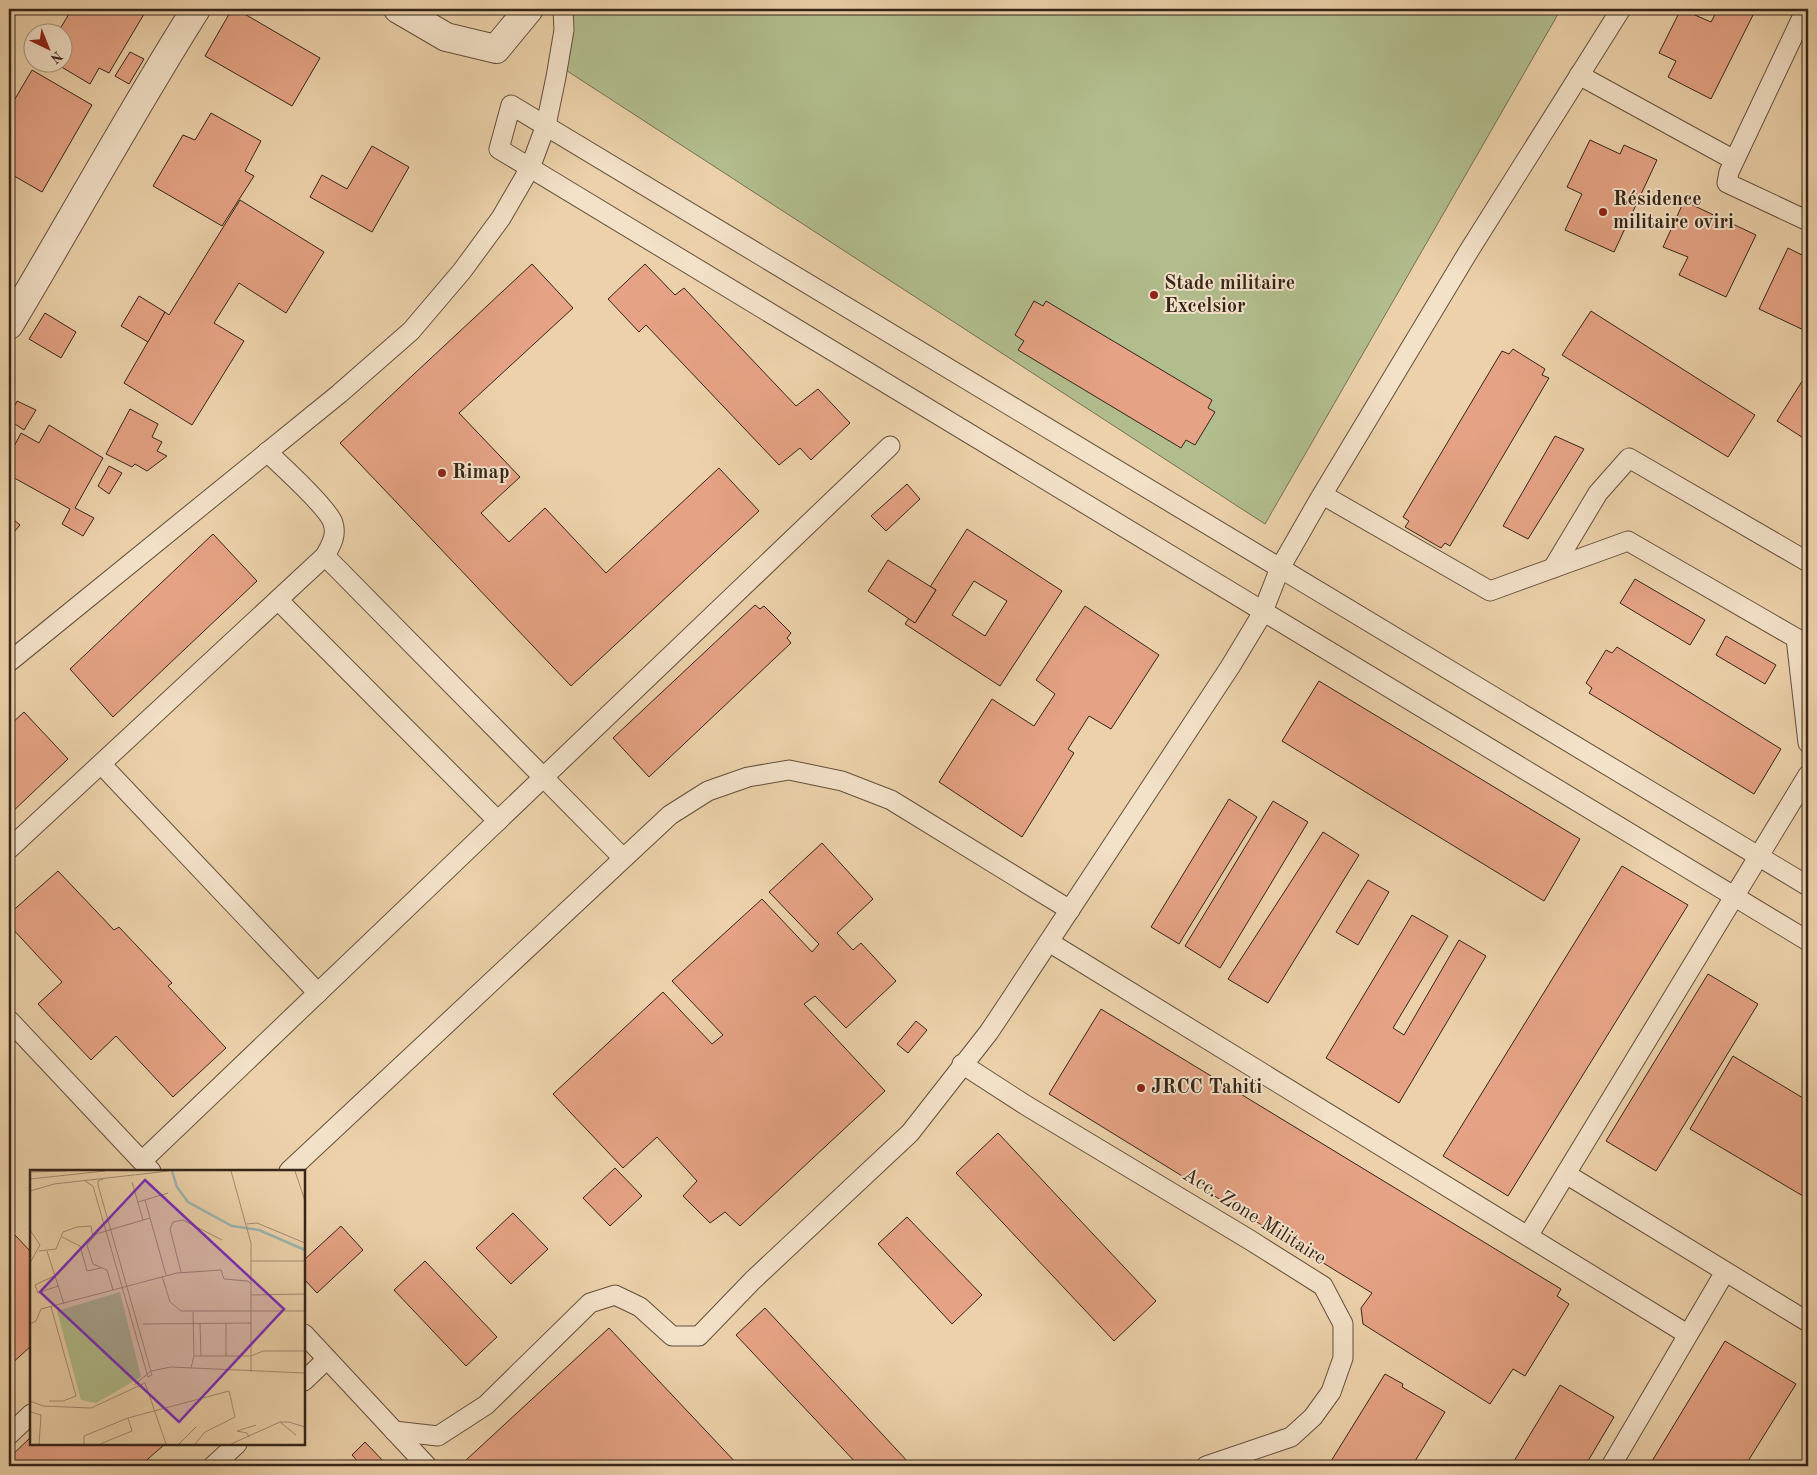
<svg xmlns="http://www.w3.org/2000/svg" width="1817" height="1475" viewBox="0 0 1817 1475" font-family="'Old Standard TT',serif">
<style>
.green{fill:#b2bd8d;stroke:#747153}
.building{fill:#e5a284;stroke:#352519;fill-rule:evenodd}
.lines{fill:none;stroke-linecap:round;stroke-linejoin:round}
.service-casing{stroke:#63503d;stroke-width:21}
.minor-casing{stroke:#63503d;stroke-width:30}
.tertiary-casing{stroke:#63503d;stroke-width:30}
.service{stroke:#f3e1c8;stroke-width:19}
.minor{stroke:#f3e1c8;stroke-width:28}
.tertiary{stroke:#f3e1c8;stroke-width:28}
.poi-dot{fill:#8f2418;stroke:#f3e1c8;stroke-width:2}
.labels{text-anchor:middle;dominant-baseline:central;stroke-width:4;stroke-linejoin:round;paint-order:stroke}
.poi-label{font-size:20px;font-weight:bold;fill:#352519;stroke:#f3e1c8;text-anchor:start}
.street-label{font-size:20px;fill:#352519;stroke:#f3e1c8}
.inset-river{fill:none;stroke:#99b6af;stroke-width:2.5}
.inset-road{fill:none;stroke:#a38c70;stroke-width:1}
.view{fill:#7b2cbf;fill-opacity:0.15;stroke:#7b2cbf;stroke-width:2.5}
.inset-edge{fill:none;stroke:#352519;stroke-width:2.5}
</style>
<rect width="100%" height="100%" fill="#ecd1aa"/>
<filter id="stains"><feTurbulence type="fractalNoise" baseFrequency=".004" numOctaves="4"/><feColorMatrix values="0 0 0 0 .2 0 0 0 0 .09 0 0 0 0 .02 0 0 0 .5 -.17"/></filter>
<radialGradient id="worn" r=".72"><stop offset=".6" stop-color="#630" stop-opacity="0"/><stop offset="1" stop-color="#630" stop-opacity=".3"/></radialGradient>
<polygon class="green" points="575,9 1561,9 1265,524 558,65"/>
<g class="building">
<polygon points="72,9 147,9 109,73 99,68 90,84 53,62 62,62 62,32 58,32"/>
<polygon points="232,9 236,9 320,58 292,106 205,56"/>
<polygon points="1681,9 1711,22 1718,9 1756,9 1711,99 1668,77 1676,61 1659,53"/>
<polygon points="130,52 144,59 129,84 115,76"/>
<polygon points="32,70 92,105 42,192 9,173 9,109"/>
<polygon points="211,113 261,141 245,171 254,176 222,226 153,186 183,135 195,140"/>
<polygon points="1590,140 1620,154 1624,145 1657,160 1614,252 1565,230 1582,194 1567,187"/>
<polygon points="372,146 409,167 372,232 310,197 322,175 347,189"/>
<polygon points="240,200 324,252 286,313 239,283 214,323 244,341 192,425 124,383 165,312 169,315"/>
<polygon points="1684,201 1756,235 1726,297 1679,275 1688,257 1663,247"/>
<polygon points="1788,248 1808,258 1808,332 1759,309"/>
<polygon points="532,264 573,308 459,413 520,477 481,513 509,542 545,508 606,573 719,468 759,511 571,686 340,443"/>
<polygon points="645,264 675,295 684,288 796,406 818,389 850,423 811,460 800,448 779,465 646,325 639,332 608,299"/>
<polygon points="139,296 165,312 148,342 121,326"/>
<polygon points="1034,301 1043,306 1046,301 1212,400 1208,408 1215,412 1195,445 1186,440 1181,448 1018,350 1024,341 1015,335"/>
<polygon points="1591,311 1755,415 1728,457 1562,355"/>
<polygon points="45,313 76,332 61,358 29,339"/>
<polygon points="1513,349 1545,369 1542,375 1549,378 1450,546 1445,543 1441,548 1405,527 1409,521 1403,517 1502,351 1509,354"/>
<polygon points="1806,375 1808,377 1808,441 1777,421"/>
<polygon points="17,401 36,410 24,430 9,420 9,417"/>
<polygon points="130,409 158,424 152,437 162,442 157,451 167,456 147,471 135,464 132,467 106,454"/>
<polygon points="49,425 103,458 75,508 94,518 83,536 62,524 70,509 9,475 9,456 21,433 39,443"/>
<polygon points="1555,436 1584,449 1528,539 1503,526"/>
<polygon points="109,466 122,473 109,494 98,486"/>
<polygon points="907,484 920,499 886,531 871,516"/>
<polygon points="9,516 20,525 9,538"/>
<path d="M967 529 1062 591 1000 686 905 624 909 618 915 623 936 590 930 587ZM974 581 1007 601 985 636 952 615Z"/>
<polygon points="213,534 257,581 113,717 70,669"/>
<polygon points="888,560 936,590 915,623 868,591"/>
<polygon points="1635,579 1705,620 1690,645 1620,603"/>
<polygon points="755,605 760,609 764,606 791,633 787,638 791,643 649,777 613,738"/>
<polygon points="1085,606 1159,655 1111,729 1089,716 1068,749 1074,753 1022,837 939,782 992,699 1034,726 1055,694 1036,680"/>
<polygon points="1726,636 1776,665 1765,684 1716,655"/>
<polygon points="1617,647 1781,749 1754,794 1589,693 1592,688 1586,683 1606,650 1612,653"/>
<polygon points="1319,681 1580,839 1544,901 1282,741"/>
<polygon points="24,712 68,759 9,815 9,726"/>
<polygon points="1229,799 1257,817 1179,944 1151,927"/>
<polygon points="1273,801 1308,822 1220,968 1185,946"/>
<polygon points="1323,832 1359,855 1268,1003 1228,979"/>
<polygon points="822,843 873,899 837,933 853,950 861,943 896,981 846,1028 815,996 804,1004 885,1091 740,1226 725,1212 710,1223 683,1196 697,1181 657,1137 623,1168 553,1094 663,992 712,1044 723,1035 672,981 762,899 812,952 819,944 769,892"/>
<polygon points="1622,866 1688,905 1508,1196 1443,1156"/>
<polygon points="58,871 114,930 119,927 172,983 168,986 226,1048 173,1097 116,1036 91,1060 38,1004 62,982 9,925 9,914"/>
<polygon points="1368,880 1389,892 1358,945 1336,932"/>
<polygon points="1412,915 1448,936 1393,1028 1404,1035 1459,940 1486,956 1399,1103 1326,1058"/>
<polygon points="1708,974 1758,1004 1656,1171 1606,1141"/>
<polygon points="1101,1009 1561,1289 1557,1296 1569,1304 1525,1376 1513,1369 1490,1404 1363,1324 1361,1308 1372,1293 1049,1094"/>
<polygon points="916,1021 927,1030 908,1053 897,1044"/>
<polygon points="1733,1056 1808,1101 1808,1199 1690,1129"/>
<polygon points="998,1133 1156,1301 1114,1341 956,1173"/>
<polygon points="615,1168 642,1196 610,1226 583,1198"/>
<polygon points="513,1213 548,1249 511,1284 476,1248"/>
<polygon points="907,1217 982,1295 952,1324 878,1244"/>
<polygon points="341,1226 363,1250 317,1293 304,1279 304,1260"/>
<polygon points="14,1234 31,1252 31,1346 9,1366 9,1240"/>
<polygon points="425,1261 497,1337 466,1366 394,1290"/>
<polygon points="765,1308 909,1463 906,1466 859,1466 736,1335"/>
<polygon points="609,1328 739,1466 469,1466 465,1461"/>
<polygon points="1725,1341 1796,1384 1745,1466 1649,1466"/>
<polygon points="1385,1374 1403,1384 1402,1387 1445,1412 1412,1466 1328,1466"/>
<polygon points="1560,1385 1614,1417 1585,1466 1511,1466"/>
<polygon points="31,1437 31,1444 165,1444 140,1466 9,1466 9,1458"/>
<polygon points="365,1442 388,1466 362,1466 352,1455"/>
</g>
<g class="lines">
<defs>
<g id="service">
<polyline points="1806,9 1729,172 1727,183 1808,221"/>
<polyline points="1579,75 1734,160"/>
<polyline points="1323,495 1490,591 1628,541 1796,638 1808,743"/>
<polyline points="325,556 623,858"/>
<polyline points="1553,568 1598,493 1629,458 1808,562"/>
<polyline points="278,600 498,821"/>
<polyline points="9,662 339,394 411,331 462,271 501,218 530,168 546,125 556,77 564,30 563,9"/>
<polyline points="101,764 318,993"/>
<path d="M9 849 325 556C331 545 337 536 333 523 329 509 280 464 267 452"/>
<polyline points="1808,886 511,105 499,149 1808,941"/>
<polyline points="1049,942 1687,1334"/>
<polyline points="9,1020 151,1171"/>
<polyline points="962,1064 1027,1106 1250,1240 1323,1286 1343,1324 1343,1358 1331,1392 1313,1417 1291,1437 1206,1466"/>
<polyline points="142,1161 890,446"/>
<polyline points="289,1171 670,815 708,791 748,777 789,770 842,781 891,800 1070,910"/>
<polyline points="1566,1174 1808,1322"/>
<polyline points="1528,1236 1808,775"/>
<polyline points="304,1334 427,1466"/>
<polyline points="304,1381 327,1359"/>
<polyline points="394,1431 438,1436 486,1405 590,1303 615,1295 640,1307 672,1336 699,1336 753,1280 910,1133 989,1032 1007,1005 1230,667 1262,614 1280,568 1319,500 1467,254 1621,9"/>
<polyline points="9,1435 31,1414"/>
<polyline points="213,1466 237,1444"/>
<polyline points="1611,1466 1725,1272"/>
</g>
<path id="minor" d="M9 325C72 220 131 112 196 9"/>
<polyline id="tertiary" points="398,9 446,37 496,49 529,9"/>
</defs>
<use href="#service" class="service-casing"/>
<use href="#minor" class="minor-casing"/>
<use href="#tertiary" class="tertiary-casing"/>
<use href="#service" class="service"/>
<use href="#minor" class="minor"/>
<use href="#tertiary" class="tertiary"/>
</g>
<g class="poi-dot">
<circle cx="1603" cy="212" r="5"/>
<circle cx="1154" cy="295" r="5"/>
<circle cx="442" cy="473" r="5"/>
<circle cx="1141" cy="1088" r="5"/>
</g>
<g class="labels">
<g class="poi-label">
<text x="1613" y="200">Résidence<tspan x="1613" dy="23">militaire oviri</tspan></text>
<text x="1164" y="284">Stade militaire<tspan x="1164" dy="23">Excelsior</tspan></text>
<text x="452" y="473">Rimap</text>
<text x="1151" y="1088">JRCC Tahiti</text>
</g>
<g class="street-label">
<text transform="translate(1254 1217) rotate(32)">Acc. Zone Militaire</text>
</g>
</g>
<g transform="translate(30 1170)">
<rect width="275" height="275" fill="#ecd1aa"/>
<path d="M90 122 111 207 66 233 51 230 27 141Z" fill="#b2bd8d"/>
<path class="inset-river" d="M142 1 147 17 158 32 202 56 229 60 275 80"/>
<path class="inset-road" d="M201 1 221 73V202M265 1 275 31M0 2 37 1M0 9 75 1M73 9 68 11V15L122 205 118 207M55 11 63 16 118 207M102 12 113 50M0 21 24 14 139 1M115 30 136 105M108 32 138 23M217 54 227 53 275 73M0 60 10 75 0 93M32 67 50 76 57 101 71 98M9 81 26 79 33 62 47 57 61 56 63 67M17 81 34 134M221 91H275M151 102 140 59 143 52 153 50 192 70M26 105 5 115 8 123 28 116M132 106 140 132 151 141H275M83 120 77 100 63 94 57 75 66 64 120 48M221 125 275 124M163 142 164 186M196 153V186M0 154 6 151 11 139 147 103 191 100 194 109 218 111 221 114M113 154 221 153M170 154 171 186M161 198 164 186H221L233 181H275M104 215 121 201 141 197 275 203M0 231 13 236 61 238 115 213 136 274M19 231H33L46 226 21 137M1 242 11 245 9 274M98 248 199 221 205 247 175 262 165 274M250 252 266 265M219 267 217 263 207 261 226 255M54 274V266L98 248 102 261 70 274M149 274 166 257M201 274 250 252H259L275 257"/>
<path class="view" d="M115 10 254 139 149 252 10 122Z"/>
<rect width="275" height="275" class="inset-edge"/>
</g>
<rect width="1817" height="1475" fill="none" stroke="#ecd1aa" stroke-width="30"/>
<rect x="10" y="10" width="1797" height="1455" fill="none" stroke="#352519" stroke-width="2.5"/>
<rect x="15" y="15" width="1787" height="1445" fill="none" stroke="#352519"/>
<g transform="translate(48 48) rotate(137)"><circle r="24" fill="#f3e1c8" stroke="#a79682"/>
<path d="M0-4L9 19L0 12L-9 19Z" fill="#8f2418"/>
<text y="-8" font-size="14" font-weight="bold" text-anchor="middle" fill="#352519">N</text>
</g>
<rect width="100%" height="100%" filter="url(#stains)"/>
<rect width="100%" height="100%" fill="url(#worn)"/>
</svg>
